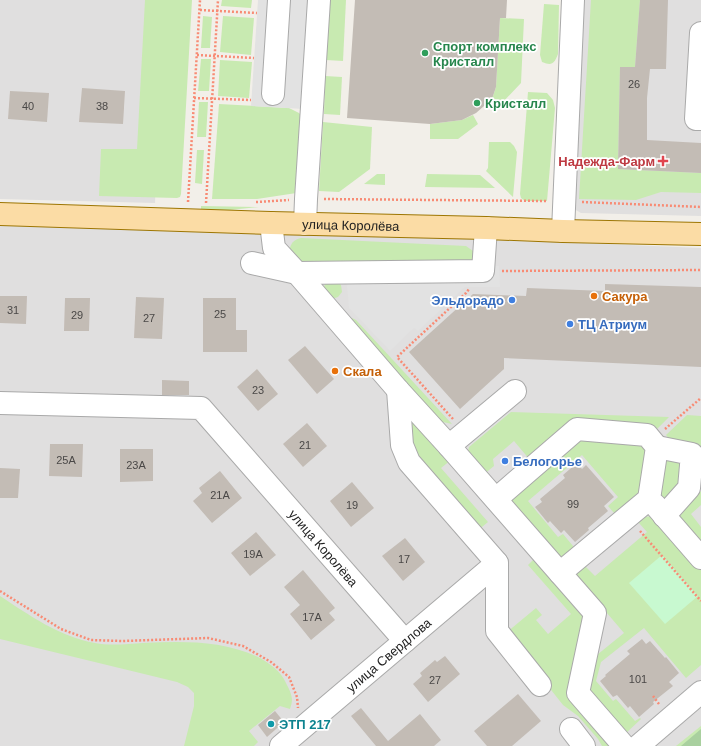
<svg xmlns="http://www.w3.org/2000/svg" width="701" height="746" viewBox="0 0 701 746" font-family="Arial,sans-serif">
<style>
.residential{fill:#e0dfdf}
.grass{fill:#c8eab1}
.forest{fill:#a9d09f}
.park{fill:#c8f9d0}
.parking{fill:#e2e2e2}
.building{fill:#c3bcb5}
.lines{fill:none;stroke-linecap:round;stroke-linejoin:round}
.minor-casing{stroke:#a9a9a9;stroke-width:24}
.major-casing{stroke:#9d7603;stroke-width:24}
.path{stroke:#f88b74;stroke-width:2.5;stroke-dasharray:2 2;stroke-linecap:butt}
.minor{stroke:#fff;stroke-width:22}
.major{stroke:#fbdca5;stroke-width:22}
.leisure-dot{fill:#2e9e5b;stroke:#fff;stroke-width:1.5}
.health-dot{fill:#e0444e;stroke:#fff;stroke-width:1.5}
.food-dot{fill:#e8710a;stroke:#fff;stroke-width:1.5}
.shop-dot{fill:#3f7fe0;stroke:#fff;stroke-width:1.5}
.culture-dot{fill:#0f9aa8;stroke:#fff;stroke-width:1.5}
.labels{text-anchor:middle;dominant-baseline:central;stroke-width:3.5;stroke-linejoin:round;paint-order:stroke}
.number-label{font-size:11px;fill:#4a4847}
.leisure-label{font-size:13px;font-weight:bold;fill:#27864d;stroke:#fff;text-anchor:start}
.health-label{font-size:13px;font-weight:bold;fill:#be3a42;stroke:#fff;text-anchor:end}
.street-label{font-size:13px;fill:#222;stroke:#fff}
.food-label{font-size:13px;font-weight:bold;fill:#c56008;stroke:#fff;text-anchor:start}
.shop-label{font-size:13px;font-weight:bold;fill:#366cbe;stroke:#fff;text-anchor:start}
.culture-label{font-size:13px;font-weight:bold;fill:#0d838f;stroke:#fff;text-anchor:start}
</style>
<rect width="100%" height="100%" fill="#f2efe9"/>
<g class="residential">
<polygon points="0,0 162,0 155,203 0,199"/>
<polygon points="573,0 701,0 701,216 581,213 569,206"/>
<polygon points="0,224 583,243 701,248 701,746 0,746"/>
</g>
<g class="grass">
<polygon points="145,0 192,0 181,194 180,197 177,198 99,196 101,149 137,149"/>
<polygon points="222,0 252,0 251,8 221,6"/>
<polygon points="329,0 346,0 343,61 326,60"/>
<polygon points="591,0 640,0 635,67 620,67 618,169 701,173 701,193 661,192 636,200 579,199"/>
<path d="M544 4 559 5 558 54C554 64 552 66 542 62L540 55Z"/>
<polygon points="203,16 212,17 210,48 201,48"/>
<polygon points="223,16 254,18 251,55 220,52"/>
<polygon points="500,18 524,19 521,83 502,103 492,99 496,87"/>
<polygon points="201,59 211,59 209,91 198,91"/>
<polygon points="220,60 252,62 249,98 218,96"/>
<polygon points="325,76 342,77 340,115 324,114"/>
<polygon points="528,92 547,93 553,100 555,108 547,201 525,201 521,198 520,194"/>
<polygon points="199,102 208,102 206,137 197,137"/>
<polygon points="219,104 289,108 299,113 303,118 303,192 257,199 212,199"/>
<polygon points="473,115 478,124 458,139 430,139 430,124 462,120"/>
<polygon points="323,122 372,127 370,169 339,192 319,191"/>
<polygon points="489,142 510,142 514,146 517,152 513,197 486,171 488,168"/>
<polygon points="197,150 204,150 202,184 195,183"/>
<polygon points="377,174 385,174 385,185 364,184"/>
<polygon points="427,174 480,175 495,188 425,187"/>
<polygon points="201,206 259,207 201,213"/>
<path d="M301 238 466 246 473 251V262L305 267 289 251C291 243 293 240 301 238Z"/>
<polygon points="330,280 336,280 341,285 342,292 338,297 332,299 323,290 325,284"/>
<polygon points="352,318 356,320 452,424 438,421 350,319"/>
<polygon points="511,412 669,417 657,429 575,422 530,460 514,441 493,459 494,466 483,475 467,455 469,447"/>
<polygon points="687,415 701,416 701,447 674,444 666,435"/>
<polygon points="412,416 451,460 441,468 488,522 477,531 406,445"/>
<polygon points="582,440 647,446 640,491 615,514 608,506 618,497 582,455 528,501 558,537 563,534 573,546 572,551 561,561 513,506 511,499"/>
<polygon points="664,458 681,461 678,493 668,500 662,498 659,492"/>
<path d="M701 491V505L691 514 701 527V544L679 519C678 507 693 498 701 491Z"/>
<path d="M653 516 701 568V665L686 678 644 628 601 662 596 681 613 701 616 699 635 721 640 718 641 719 624 735 586 694 592 659 624 633 572 572 584 565 595 576 647 532 639 523C643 516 645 517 653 516Z"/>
<polygon points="535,558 585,616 569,697 613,746 602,746 598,739 578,716 563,705 506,633 536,608 542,615 536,620 548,634 571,614 528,565"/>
<path d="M0 596C29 615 60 637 95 643 109 646 129 644 143 643 182 641 224 640 260 658 270 664 281 671 286 683 288 687 292 694 292 700 292 702 291 706 290 709L280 706 249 731 258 742 254 746H184L194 706V693L188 687 177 682 0 639Z"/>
<polygon points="701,726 701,746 676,746"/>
</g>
<polygon class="forest" points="701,729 701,746 681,746"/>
<polygon class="park" points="662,555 698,596 665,624 629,583"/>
<g class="parking">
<polygon points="258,0 311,0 304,109 251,106"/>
<polygon points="345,263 499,266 500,287 465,287 418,331 414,328 390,351 349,308"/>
</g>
<g class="building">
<polygon points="355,0 507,0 506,18 500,18 496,87 492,99 476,113 462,120 430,124 347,118"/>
<polygon points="640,0 668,0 666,69 650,69 647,98 647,140 701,143 701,173 618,169 620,67 635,67"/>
<polygon points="82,88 125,91 123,124 79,122"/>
<polygon points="10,91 49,93 47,122 8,119"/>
<polygon points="605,284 701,287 701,367 504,358 504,369 460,409 409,352 473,294 526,296 527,288 605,291"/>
<polygon points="0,296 27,296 26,324 0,323"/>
<polygon points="136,297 164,298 162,339 134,338"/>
<polygon points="65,298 90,298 89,331 64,331"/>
<polygon points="203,298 236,298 236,330 247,330 247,352 203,352"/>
<polygon points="305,346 334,379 317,394 288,360"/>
<polygon points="257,369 278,394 258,411 237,387"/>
<polygon points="162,380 189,381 189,395 162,395"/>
<polygon points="307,423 327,446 303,467 283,444"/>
<polygon points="50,444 83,444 82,477 49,476"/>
<polygon points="120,449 153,449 153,481 120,482"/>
<polygon points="577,463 582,469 586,465 614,497 604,506 608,511 588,528 589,530 575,542 564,530 561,533 550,521 548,523 535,507 542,502 540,499 565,478 563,475"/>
<polygon points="0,468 20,469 18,498 0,498"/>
<polygon points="220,471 242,498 212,523 193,501 202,493 199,488"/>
<polygon points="352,482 374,508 351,527 330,501"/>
<polygon points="256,532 276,555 250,576 231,553"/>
<polygon points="405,538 425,562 403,581 382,556"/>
<polygon points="303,570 335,608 329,613 335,620 311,640 290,614 300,605 284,587"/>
<polygon points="642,639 646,644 650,641 665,658 666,657 679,673 669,682 673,686 653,702 654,704 639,717 630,706 628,708 617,695 613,697 600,681 606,676 605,675 630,654 627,651"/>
<polygon points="445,656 460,674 428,702 413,684 422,676 420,673 435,660 437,662"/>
<polygon points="518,694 541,721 512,746 487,746 474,731"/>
<polygon points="361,708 388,741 420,714 441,740 434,746 376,746 351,716"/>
<polygon points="275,711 284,722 267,737 258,725"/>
</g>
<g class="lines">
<defs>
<g id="minor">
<polyline points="701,33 696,119 701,119"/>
<polyline points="273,94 279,0"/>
<polyline points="271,223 274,248 297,273 398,390 449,446 560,573"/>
<polyline points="305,224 306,199 319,0"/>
<polyline points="563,231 573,0"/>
<polyline points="252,263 297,273 483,271 486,228"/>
<polyline points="398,390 402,445 409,462 497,563 497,631 540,685"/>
<path id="s1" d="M0 403 201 408 405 641"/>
<polyline points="449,446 515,391"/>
<polyline points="657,447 692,454 689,488 664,516"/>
<polyline points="496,499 577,429 647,435 657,447 649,499 560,573 595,613 578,693 624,746"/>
<polyline points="655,505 701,558"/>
<polyline points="571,729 584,746"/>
<path id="s2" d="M281 746 497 563"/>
<polyline points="638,746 701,692"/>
</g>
<g id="major">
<path id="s3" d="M0 214 271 223 486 228 563 231 701 234"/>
</g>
</defs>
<use href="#minor" class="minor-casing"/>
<use href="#major" class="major-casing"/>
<g class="path">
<polyline points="200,10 257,13"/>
<polyline points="197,55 254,58"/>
<polyline points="194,98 251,100"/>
<polyline points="324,199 547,201"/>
<polyline points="188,202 200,0"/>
<polyline points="256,202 289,200"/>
<polyline points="582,202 701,207"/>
<polyline points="206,203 218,0"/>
<polyline points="502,271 701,270"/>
<polyline points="453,419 397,357 466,293 469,289"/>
<polyline points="665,429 701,398"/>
<polyline points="640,531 701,601"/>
<polyline points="0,591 61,629 91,640 123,641 208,638 243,646 271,662 289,677 297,697 298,708"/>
<polyline points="653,696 659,704"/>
</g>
<use href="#minor" class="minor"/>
<use href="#major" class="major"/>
</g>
<g class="leisure-dot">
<circle cx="425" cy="53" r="4"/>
<circle cx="477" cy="103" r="4"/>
</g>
<path class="health-dot" d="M661 155h4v4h4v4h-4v4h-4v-4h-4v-4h4z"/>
<g class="food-dot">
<circle cx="594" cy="296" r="4"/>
<circle cx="335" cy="371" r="4"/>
</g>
<g class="shop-dot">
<circle cx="512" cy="300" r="4"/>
<circle cx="570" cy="324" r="4"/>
<circle cx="505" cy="461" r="4"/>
</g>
<circle class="culture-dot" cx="271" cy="724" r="4"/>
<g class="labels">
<g class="number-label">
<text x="634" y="84">26</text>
<text x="28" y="106">40</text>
<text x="102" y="106">38</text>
<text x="13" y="310">31</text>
<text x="220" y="314">25</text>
<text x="77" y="315">29</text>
<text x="149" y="318">27</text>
<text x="258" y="390">23</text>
<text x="305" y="445">21</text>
<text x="66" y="460">25А</text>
<text x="136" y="465">23А</text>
<text x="220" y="495">21А</text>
<text x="573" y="504">99</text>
<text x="352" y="505">19</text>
<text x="253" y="554">19А</text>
<text x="404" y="559">17</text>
<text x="312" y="617">17А</text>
<text x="638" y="679">101</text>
<text x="435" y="680">27</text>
</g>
<g class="leisure-label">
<text x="433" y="46">Спорт комплекс<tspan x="433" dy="15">Кристалл</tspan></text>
<text x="485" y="103">Кристалл</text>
</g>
<g class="health-label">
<text x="655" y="161">Надежда-Фарм</text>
</g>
<g class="street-label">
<text stroke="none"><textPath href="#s3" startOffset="351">улица Королёва</textPath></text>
<text stroke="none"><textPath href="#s1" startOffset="387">улица Королёва</textPath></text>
<text stroke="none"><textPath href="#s2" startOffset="141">улица Свердлова</textPath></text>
</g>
<g class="food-label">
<text x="602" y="296">Сакура</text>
<text x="343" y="371">Скала</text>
</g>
<g class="shop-label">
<text x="504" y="300" text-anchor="end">Эльдорадо</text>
<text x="578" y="324">ТЦ Атриум</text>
<text x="513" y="461">Белогорье</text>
</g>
<g class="culture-label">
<text x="279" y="724">ЭТП 217</text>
</g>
</g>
</svg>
